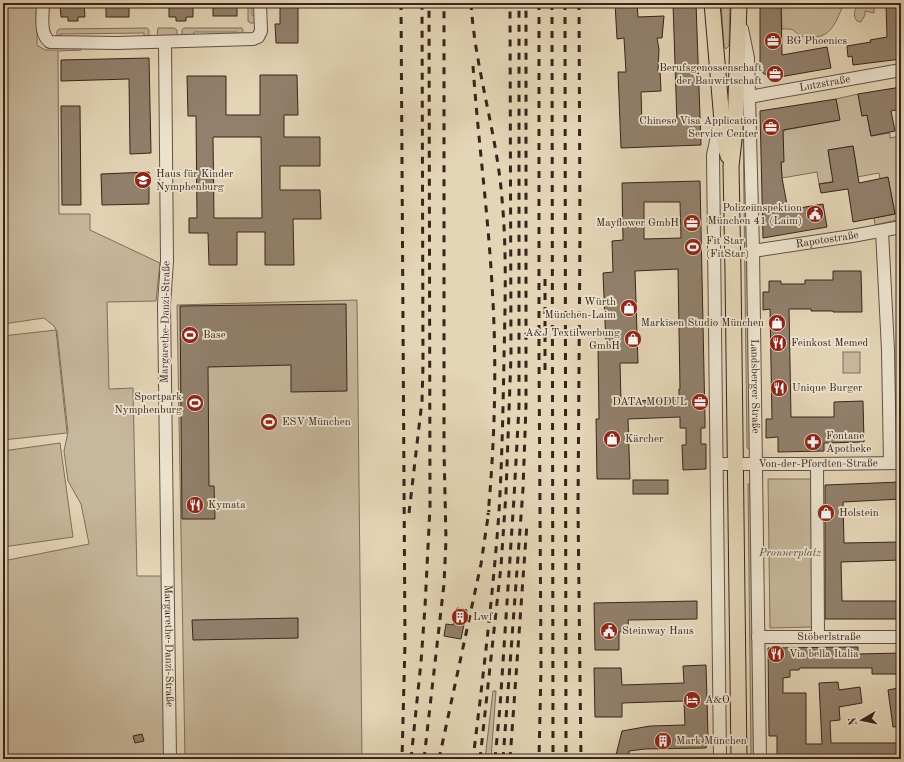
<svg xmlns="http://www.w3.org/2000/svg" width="904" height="762" viewBox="0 0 904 762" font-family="'Old Standard TT',serif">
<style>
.green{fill:#c7b79c;stroke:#806e5c;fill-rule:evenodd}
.building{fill:#92806c;stroke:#39241c;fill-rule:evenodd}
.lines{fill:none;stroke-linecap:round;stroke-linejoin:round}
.minor-casing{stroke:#645042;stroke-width:14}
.major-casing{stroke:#39241c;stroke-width:17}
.minor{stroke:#ede4d0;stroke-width:12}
.major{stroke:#e4d5b6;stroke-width:15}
.rail{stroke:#39241c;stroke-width:3;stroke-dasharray:7 7;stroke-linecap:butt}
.labels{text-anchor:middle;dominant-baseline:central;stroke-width:3.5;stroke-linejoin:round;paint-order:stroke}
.poi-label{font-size:11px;fill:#39241c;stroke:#ede4d0;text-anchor:start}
.street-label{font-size:11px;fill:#39241c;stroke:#ede4d0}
.park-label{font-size:11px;font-style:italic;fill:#5c493c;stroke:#ede4d0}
</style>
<rect width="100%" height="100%" fill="#e4d5b6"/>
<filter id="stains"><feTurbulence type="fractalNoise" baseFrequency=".005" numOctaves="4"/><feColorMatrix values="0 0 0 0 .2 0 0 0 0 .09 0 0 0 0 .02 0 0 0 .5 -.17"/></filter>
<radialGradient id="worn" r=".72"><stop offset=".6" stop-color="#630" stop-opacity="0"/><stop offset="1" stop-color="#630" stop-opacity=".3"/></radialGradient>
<g class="green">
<polygon points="3,3 37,3 37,45 45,50 57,50 57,47 81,47 81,50 58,51 59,214 90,214 90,230 160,263 156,301 107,302 109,389 133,388 137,576 163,576 165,756 161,759 3,759 3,561 89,544 81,504 68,481 64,451 68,432 57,331 54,326 44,318 3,324"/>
<polygon points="248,3 252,3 252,15 255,16 255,23 250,23 248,21"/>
<polygon points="721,3 730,3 729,46 726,49 724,46"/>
<path d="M781 3H844C838 17 832 38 813 37 811 37 806 37 804 37 792 33 798 28 782 29Z"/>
<path d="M860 3H874V13L865 11V15L861 22 857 21C852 15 855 8 860 3Z"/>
<polygon points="147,28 149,30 149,36 144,36 144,33 60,34 60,37 57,37 57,31 59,29"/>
<polygon points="158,28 174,28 177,30 177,36 157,36"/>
<polygon points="184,28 242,28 243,30 243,35 238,35 237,32 194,32 193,36 182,36 182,30"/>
<polygon points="744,81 750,448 749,449 747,448 743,120"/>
<path d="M858 94 862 116 867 115 871 136 890 133V138L901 136V219L875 225 874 218 895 214 888 178 880 179 879 173 819 184 817 172 782 178 781 162 783 133 785 130 839 120 836 99ZM853 146 857 170 832 174 828 150Z"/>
<polygon points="357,300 362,759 185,759 177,305"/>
<polygon points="56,330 67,433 3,440 3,336"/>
<rect x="843" y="352" width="17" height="21"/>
<polygon points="60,443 73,537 3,547 3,451"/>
<polygon points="768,479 811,479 812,627 770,628"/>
<polygon points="748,484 751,484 754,759 751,759"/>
<polygon points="493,691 496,691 491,759 485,759"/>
</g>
<g class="building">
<polygon points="60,3 84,3 85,17 78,17 78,21 68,21 68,17 61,17"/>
<rect x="106" y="3" width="23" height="14"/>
<polygon points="169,3 193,3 193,17 186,17 186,21 176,21 176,17 169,17"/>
<rect x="213" y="3" width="24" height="13"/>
<polygon points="280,3 298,3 298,43 276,43 275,24 280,24"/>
<polygon points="615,3 637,3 638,17 664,16 662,38 657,38 659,49 658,71 660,70 661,91 641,92 642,125 677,124 673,3 696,3 701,145 621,148 618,72 626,72 624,38 617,39"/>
<polygon points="760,3 781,3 782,55 827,47 831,68 774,78 770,77 763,73 760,65"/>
<polygon points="886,3 901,3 901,59 853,65 852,56 848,57 847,46 871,42 870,40 887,37"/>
<polygon points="149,58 151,153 130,154 129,79 61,81 61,60"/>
<path d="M260 75H297L298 115H284V137H320V166H280V190H320L321 219H293L294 265H265V232H237V265H209L208 233H189V218H197L196 116H188L187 76H226V115H260ZM213 137H261L262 218H214Z"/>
<polygon points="901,87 901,109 891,111 895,131 871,136 867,115 862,116 858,94"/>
<polygon points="836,99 840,120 783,130 784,162 781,162 782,178 788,210 823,204 827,227 763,238 760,111"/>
<polygon points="61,106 80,106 81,205 62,205"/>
<polygon points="853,146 859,183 888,177 895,214 853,222 848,189 821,193 819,184 833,182 828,150"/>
<polygon points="149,172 149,204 102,205 101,174"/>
<path d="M700 181 705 420V428H701V444H706V469L683 470 682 445H686V428H680V417L628 419 630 479H597L596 419H599L598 346H606L603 273 613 272 612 241 623 240 622 183ZM644 202H680L681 238 644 239ZM678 269 680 389H679V400L621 401 620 363H638L635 271Z"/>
<polygon points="833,271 861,271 862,312 833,312 833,311 811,311 811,309 789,309 791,417 834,417 834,402 863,401 864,442 824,443 824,451 778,452 778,437 766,438 766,419 772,419 770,309 763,310 763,292 769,292 769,281 781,281 781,284 805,284 805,280 833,280"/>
<polygon points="346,304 347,391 291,392 291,365 208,367 209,486 214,486 215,519 182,519 180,306"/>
<rect x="633" y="480" width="35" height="14"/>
<polygon points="901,482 901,499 843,502 844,543 901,542 901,560 841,562 842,601 901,601 901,619 825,619 825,485"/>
<polygon points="697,601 697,619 628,620 629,631 619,632 619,650 595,650 594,603"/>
<polygon points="457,608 467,610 461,639 444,636 446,624 453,625"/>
<polygon points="298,618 298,638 193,640 192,620"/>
<polygon points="858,647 858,654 901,653 901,674 872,674 872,668 800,668 799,670 790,670 790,677 783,678 783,693 806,693 806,744 822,744 819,683 838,682 839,690 860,687 862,703 839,707 840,720 830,721 831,743 901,743 901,759 777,759 777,736 769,736 768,648"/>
<polygon points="706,665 708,735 706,748 645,749 629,751 629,759 615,759 622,731 650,726 685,725 684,701 622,703 622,717 595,717 594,668 621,668 622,685 684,683 683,666"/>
<polygon points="898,688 901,706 901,726 893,727 888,690"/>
<polygon points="142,734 144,741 135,743 133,736"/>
</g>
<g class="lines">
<defs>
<g id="minor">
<path d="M43 3C43 15 39 34 50 42L116 43 253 39 258 37 261 31 260 3"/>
<path id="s1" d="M742 29 748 58 753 251 760 759"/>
<path id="s2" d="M165 42 167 261 164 305 170 759"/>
<path id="s3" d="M749 97 901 70"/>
<polyline points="720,123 713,155 720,759"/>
<polyline points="882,231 888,350 890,463"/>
<path id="s4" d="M753 251 852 236 901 227"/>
<path id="s5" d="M717 464H817L901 463"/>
<polyline points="817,464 818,637"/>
<path id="s6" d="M758 637H901"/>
</g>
<g id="major">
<polyline points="712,3 723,133 728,156"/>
<polyline points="739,3 735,131 731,166 733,273 739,759"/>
</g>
</defs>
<use href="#minor" class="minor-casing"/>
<use href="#major" class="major-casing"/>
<use href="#minor" class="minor"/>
<use href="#major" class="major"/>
<g class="rail">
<polyline points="401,3 405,643 402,759"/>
<path d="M471 3C475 69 497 133 502 199 507 252 505 306 504 359 503 410 502 461 499 512 493 594 483 677 473 759"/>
<polyline points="539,3 539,355 541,667 539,759"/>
<polyline points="552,3 553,759"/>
<polyline points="565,3 566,759"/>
<polyline points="579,3 580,229 578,509 581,759"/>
<path d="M473 66C478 139 488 212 492 285 497 362 495 439 488 515"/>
<polyline points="545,279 545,373"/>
<polyline points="409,513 422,401 423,365 422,3"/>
<polyline points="411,759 421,662 425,607 430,507 429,3"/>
<polyline points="424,759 444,584 446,540 444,449 444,3"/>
<polyline points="439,759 481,564 489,510"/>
<polyline points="480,759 501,566 506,493 511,356 510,3"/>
<polyline points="495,759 500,707 514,498 519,406 519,3"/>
<polyline points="503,759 523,489 526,406 526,3"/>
<polyline points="510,759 527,523"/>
</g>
</g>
<defs>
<symbol id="office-disc" viewBox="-11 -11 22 22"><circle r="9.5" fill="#8f2418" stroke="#ede4d0"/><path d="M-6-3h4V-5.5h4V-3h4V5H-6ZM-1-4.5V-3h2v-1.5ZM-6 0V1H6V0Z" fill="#fff"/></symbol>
<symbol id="school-disc" viewBox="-11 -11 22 22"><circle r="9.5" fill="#8f2418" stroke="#ede4d0"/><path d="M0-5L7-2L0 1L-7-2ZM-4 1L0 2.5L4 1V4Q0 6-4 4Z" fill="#fff"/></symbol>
<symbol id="civic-disc" viewBox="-11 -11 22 22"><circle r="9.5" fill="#8f2418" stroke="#ede4d0"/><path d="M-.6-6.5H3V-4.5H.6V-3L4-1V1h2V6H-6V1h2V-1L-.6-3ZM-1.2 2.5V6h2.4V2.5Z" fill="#fff"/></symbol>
<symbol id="stadium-disc" viewBox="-11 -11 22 22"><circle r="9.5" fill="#8f2418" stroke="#ede4d0"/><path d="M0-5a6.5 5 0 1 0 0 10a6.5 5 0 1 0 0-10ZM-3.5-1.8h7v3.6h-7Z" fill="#fff"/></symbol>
<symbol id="shop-disc" viewBox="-11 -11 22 22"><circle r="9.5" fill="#8f2418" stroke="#ede4d0"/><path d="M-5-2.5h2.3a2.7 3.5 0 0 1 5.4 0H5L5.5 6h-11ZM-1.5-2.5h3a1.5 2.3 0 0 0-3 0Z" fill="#fff"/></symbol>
<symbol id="restaurant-disc" viewBox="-11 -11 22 22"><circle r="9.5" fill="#8f2418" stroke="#ede4d0"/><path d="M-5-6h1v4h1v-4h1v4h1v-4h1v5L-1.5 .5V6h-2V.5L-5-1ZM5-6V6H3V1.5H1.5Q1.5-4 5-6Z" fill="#fff"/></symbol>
<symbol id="pharmacy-disc" viewBox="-11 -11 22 22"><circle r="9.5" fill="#8f2418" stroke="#ede4d0"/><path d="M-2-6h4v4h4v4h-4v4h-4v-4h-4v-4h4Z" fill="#fff"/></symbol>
<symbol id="building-disc" viewBox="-11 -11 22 22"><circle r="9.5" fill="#8f2418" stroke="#ede4d0"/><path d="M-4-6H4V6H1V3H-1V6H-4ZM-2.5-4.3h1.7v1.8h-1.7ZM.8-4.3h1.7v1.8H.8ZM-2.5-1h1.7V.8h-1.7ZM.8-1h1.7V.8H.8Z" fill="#fff"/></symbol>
<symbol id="hotel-disc" viewBox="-11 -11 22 22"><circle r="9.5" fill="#8f2418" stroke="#ede4d0"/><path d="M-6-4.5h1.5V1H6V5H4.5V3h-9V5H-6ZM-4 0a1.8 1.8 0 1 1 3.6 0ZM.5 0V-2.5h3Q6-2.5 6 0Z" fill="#fff"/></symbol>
</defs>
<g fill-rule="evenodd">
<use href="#office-disc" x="763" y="31" width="20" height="20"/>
<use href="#office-disc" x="765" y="64" width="20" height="20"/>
<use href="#office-disc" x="761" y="117" width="20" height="20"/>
<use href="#school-disc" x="133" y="170" width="20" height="20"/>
<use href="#civic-disc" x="805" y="204" width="20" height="20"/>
<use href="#office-disc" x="682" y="213" width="20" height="20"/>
<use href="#stadium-disc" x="683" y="237" width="20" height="20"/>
<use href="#shop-disc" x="619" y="298" width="20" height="20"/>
<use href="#shop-disc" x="767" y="313" width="20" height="20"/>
<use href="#stadium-disc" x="180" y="325" width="20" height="20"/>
<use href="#shop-disc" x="623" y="329" width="20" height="20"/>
<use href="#restaurant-disc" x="768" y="333" width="20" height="20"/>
<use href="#restaurant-disc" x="769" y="378" width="20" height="20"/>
<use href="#office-disc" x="690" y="392" width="20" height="20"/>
<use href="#stadium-disc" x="185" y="393" width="20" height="20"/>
<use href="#stadium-disc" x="259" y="412" width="20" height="20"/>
<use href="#shop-disc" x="602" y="429" width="20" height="20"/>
<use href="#pharmacy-disc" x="803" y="432" width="20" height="20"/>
<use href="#restaurant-disc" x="185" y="495" width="20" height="20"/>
<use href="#shop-disc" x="816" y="503" width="20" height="20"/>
<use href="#building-disc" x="450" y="607" width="20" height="20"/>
<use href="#civic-disc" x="599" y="621" width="20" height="20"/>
<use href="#restaurant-disc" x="766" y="644" width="20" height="20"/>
<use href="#hotel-disc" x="682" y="690" width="20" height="20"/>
<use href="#building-disc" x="653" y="731" width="20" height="20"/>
</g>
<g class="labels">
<g class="poi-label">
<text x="786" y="41">BG Phoenics</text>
<text x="762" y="68" text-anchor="end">Berufsgenossenschaft<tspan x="762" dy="13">der Bauwirtschaft</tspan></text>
<text x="758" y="121" text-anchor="end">Chinese Visa Application<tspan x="758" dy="13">Service Center</tspan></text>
<text x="156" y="174">Haus für Kinder<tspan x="156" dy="13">Nymphenburg</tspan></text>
<text x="802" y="208" text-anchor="end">Polizeiinspektion<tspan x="802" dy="13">München 41 (Laim)</tspan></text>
<text x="679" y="223" text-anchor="end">Mayflower GmbH</text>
<text x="706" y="241">Fit Star<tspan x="706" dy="13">(FitStar)</tspan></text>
<text x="616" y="302" text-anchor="end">Würth<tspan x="616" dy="13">München-Laim</tspan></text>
<text x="764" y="323" text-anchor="end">Markisen Studio München</text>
<text x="620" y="333" text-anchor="end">A&amp;J Textilwerbung<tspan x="620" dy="13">GmbH</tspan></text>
<text x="203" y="335">Base</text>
<text x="791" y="343">Feinkost Memed</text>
<text x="792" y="388">Unique Burger</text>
<text x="182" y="397" text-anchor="end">Sportpark<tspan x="182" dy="13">Nymphenburg</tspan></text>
<text x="687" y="402" text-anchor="end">DATA MODUL</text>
<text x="282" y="422">ESV München</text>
<text x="826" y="436">Fontane<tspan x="826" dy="13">Apotheke</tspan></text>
<text x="625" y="439">Kärcher</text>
<text x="208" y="505">Kymata</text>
<text x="839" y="513">Holstein</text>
<text x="473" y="617">Lwf</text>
<text x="622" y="631">Steinway Haus</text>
<text x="789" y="654">Via bella Italia</text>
<text x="705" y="700">A&amp;O</text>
<text x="676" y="741">Mark München</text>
</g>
<g class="street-label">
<text stroke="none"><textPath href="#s3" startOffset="77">Lutzstraße</textPath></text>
<text stroke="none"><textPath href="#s4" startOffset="75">Rapotostraße</textPath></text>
<text transform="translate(166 322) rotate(-89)">Margarethe-Danzi-Straße</text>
<text stroke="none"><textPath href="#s1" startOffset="358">Landsberger Straße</textPath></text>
<text stroke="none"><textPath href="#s5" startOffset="101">Von-der-Pfordten-Straße</textPath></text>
<text stroke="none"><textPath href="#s6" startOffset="71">Stöberlstraße</textPath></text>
<text stroke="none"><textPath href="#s2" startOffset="604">Margarethe-Danzi-Straße</textPath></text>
</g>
<g class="park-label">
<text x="790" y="553">Pronnerplatz</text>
</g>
</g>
<rect width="904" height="762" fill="none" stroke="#e4d5b6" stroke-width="16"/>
<rect x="4" y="4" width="896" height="754" fill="none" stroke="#39241c" stroke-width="2"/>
<rect x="8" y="8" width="888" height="746" fill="none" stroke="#39241c"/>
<g transform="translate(862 720) rotate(261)" stroke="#ede4d0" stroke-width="3" paint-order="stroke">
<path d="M0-3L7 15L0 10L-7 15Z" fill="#39241c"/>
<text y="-6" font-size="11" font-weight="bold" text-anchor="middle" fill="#39241c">N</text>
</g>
<rect width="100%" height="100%" filter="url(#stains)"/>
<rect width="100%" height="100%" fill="url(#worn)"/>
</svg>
